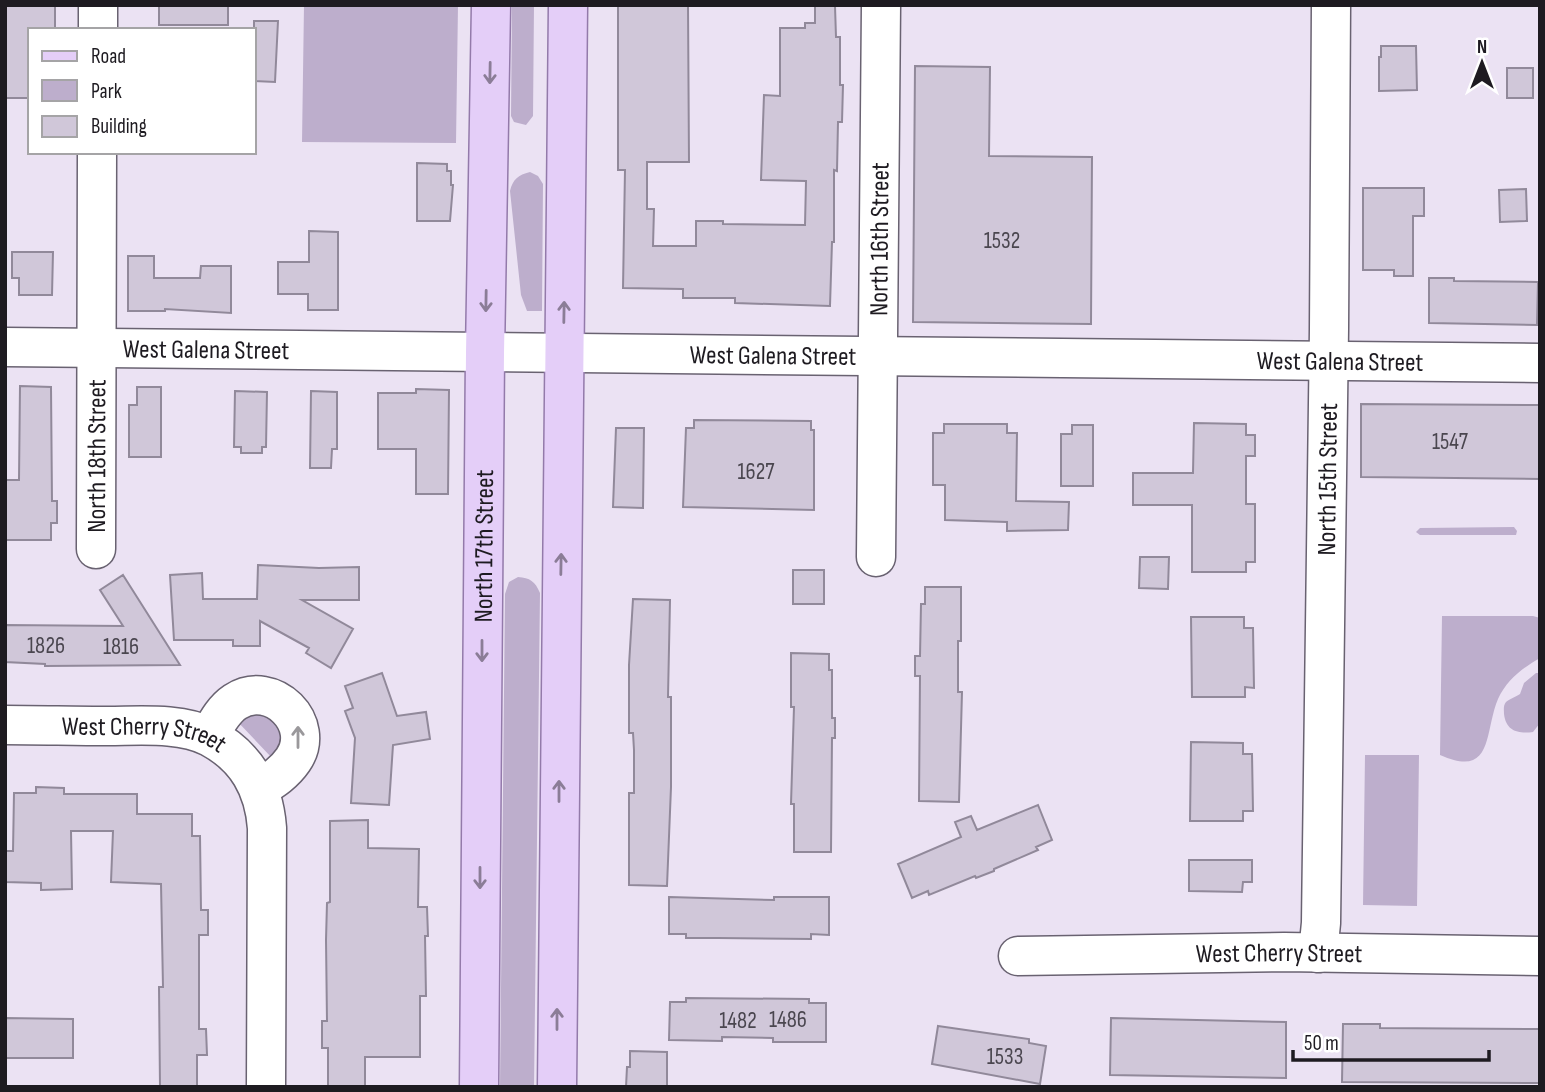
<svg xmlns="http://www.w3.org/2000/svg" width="1545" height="1092" font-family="'Sofia Sans Condensed',sans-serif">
  <rect width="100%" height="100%" fill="#ebe2f3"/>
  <path fill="#bdaecc" d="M 304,5 L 458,5 L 456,143 L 302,142 Z
    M 512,5 L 534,5 L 533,116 L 526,125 L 514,122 L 511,116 Z
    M 530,172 L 538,176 L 543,184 L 542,311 L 527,311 L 521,295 L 510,191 C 513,179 518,175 530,172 Z
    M 1514,527 L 1517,531 L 1516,535 L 1420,535 L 1416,532 L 1420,528 Z
    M 518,577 C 530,578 535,581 540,593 L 534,1087 L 500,1087 L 505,594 L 509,582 Z
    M 1442,616 L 1533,616 L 1540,618 L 1540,658 C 1521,669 1507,680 1498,699 C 1484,732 1494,779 1440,755 Z
    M 1536,673 L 1540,673 L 1540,723 L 1533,732 C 1518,734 1506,731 1504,714 C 1504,710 1503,706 1506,702 C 1509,699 1516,697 1520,694 L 1524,683 Z
    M 260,711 L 281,727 C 282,740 280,748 272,758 L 237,721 Z
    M 1365,755 L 1419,755 L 1417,906 L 1363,905 Z"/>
  <path fill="#d0c7d9" stroke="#91899a" stroke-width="2" d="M 5,5 L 55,5 L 55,30 L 30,30 L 30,98 L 5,98 Z
    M 159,5 L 228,5 L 228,25 L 159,25 Z
    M 618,5 L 688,5 L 689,162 L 647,162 L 647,209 L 654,209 L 653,246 L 696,246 L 696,221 L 723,221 L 723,224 L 805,225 L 806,181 L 761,180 L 764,95 L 780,96 L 780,28 L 805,28 L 805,23 L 815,23 L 815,6 L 835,6 L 836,37 L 840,37 L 840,85 L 843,85 L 842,122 L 838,122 L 837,171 L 834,170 L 834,242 L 832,242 L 830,306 L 735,303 L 735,298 L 683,298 L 683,289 L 623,288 L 625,170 L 618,170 Z
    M 254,21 L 278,21 L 275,82 L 254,81 Z
    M 1381,46 L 1416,46 L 1417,90 L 1379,91 L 1379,57 L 1381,57 Z
    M 915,66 L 990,67 L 989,156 L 1092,157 L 1091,324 L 913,322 Z
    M 1507,68 L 1533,68 L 1533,98 L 1507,98 Z
    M 417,163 L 447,164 L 447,171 L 451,171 L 451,185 L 453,185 L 450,221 L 417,221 Z
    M 1363,188 L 1424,188 L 1424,216 L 1413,216 L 1413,276 L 1394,276 L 1394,270 L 1363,270 Z
    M 1526,189 L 1527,221 L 1500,222 L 1499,190 Z
    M 309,231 L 338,232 L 338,310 L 308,310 L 308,294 L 278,294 L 278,262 L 309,262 Z
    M 12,252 L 53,252 L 52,295 L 19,295 L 19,278 L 12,278 Z
    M 128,256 L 154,256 L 154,278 L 200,278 L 201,266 L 231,266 L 231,313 L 165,309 L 165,311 L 128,311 Z
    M 1429,278 L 1454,278 L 1454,281 L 1538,282 L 1537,325 L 1429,323 Z
    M 20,386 L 51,387 L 52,501 L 57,501 L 57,523 L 51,523 L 51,540 L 5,540 L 5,480 L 19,480 Z
    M 137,387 L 161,387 L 161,457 L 129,457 L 129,405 L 137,405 Z
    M 416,389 L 449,390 L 448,494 L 416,494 L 416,449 L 378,449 L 378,393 L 416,393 Z
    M 235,391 L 267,392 L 266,447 L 262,447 L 262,453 L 241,453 L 241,447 L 234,447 Z
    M 311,391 L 337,392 L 337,449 L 332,449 L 331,468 L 310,468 Z
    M 1361,404 L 1540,405 L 1540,479 L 1361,477 Z
    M 694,420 L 811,421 L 811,430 L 814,430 L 814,510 L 683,507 L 686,428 L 694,428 Z
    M 1194,423 L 1246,424 L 1246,435 L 1255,435 L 1255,456 L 1246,456 L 1246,504 L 1255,504 L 1255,562 L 1246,562 L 1246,572 L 1192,572 L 1192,505 L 1133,505 L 1133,473 L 1193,473 Z
    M 944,424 L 1007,424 L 1007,433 L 1017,433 L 1016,501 L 1069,502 L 1068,530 L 1007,531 L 1007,522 L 945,520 L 945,485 L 933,485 L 933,433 L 944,433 Z
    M 1072,425 L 1093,425 L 1093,486 L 1061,486 L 1061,434 L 1072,434 Z
    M 616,428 L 644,428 L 643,508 L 613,507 Z
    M 1140,557 L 1169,557 L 1168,589 L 1139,588 Z
    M 258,565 L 319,568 L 359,567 L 359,600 L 302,600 L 353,629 L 331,668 L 306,653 L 309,648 L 260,621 L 260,646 L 233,646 L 233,640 L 174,640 L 170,575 L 202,573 L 203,599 L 257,599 Z
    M 793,570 L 824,570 L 824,604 L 793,604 Z
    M 123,575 L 180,665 L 45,666 L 45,664 L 5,662 L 5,625 L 123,626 L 100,590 Z
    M 925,587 L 961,587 L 961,641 L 958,641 L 958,692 L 962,692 L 959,802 L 919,801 L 920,676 L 915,676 L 915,656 L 920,656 L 921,604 L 925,604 Z
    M 633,599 L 670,600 L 668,697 L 671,697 L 671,787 L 667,886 L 629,885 L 629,793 L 634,793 L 634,750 L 633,733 L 629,733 L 629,665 Z
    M 1191,617 L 1244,617 L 1244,628 L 1253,628 L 1254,688 L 1245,687 L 1245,697 L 1192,697 Z
    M 791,653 L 829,654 L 829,670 L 832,670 L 832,718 L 835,718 L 835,738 L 832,738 L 831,852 L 794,852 L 794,804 L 791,804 L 794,707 L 791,707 Z
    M 382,673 L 397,716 L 426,712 L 430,739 L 393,745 L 389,805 L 351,803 L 355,738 L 345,711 L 353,708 L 345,686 Z
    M 1191,742 L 1243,743 L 1243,754 L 1252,754 L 1253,811 L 1243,811 L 1243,821 L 1190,821 Z
    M 36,787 L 64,788 L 64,794 L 137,794 L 137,814 L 192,814 L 192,836 L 200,836 L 201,910 L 208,910 L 208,935 L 199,935 L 199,1029 L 206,1029 L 207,1055 L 197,1055 L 197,1087 L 160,1087 L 159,987 L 163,987 L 161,884 L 111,882 L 113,831 L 71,831 L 72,889 L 41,890 L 41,883 L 5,882 L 5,851 L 13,851 L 14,793 L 36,793 Z
    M 1038,805 L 1052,840 L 1036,847 L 1038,850 L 994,869 L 994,871 L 976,878 L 975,876 L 929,895 L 928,891 L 912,898 L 898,864 L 961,837 L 955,822 L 971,816 L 977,830 Z
    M 368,820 L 368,848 L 419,849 L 418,907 L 427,907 L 428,936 L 425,936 L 426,996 L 420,996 L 420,1057 L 365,1057 L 365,1087 L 328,1087 L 328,1048 L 322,1048 L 322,1021 L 327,1021 L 326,940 L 327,903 L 330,902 L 330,821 Z
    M 1189,860 L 1252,860 L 1252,882 L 1243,882 L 1242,892 L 1189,891 Z
    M 669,897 L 774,900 L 774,897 L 829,897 L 829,935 L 811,934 L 811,939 L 718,938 L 686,938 L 686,934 L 669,934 Z
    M 686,998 L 809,999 L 809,1003 L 826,1003 L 826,1042 L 773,1042 L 773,1038 L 722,1037 L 722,1041 L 669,1040 L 670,1002 L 686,1002 Z
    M 5,1018 L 73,1019 L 73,1058 L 5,1058 Z
    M 1111,1018 L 1286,1022 L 1286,1078 L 1110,1075 Z
    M 1343,1024 L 1380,1024 L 1380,1028 L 1540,1029 L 1540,1083 L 1342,1082 Z
    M 938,1026 L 1029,1039 L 1029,1043 L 1046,1046 L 1040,1084 L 932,1064 Z
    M 630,1051 L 667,1052 L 667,1087 L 626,1087 L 627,1067 L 630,1067 Z"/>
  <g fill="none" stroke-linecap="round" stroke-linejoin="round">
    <defs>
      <g id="minor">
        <path d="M 98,30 L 98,5"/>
        <path id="s1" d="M 5,347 L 1540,363"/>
        <path id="s2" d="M 96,549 L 97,152"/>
        <path id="s3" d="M 876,557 L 881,5"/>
        <path id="s4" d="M 5,725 C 40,725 74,726 108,726 C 139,726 181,722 210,737 C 247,757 264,788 267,828 L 266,1087"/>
        <path d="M 209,736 C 216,724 223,710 235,702 C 272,678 318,724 293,760 C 284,773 273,780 260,788"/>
        <path id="s5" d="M 1318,953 L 1321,923 L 1329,329 L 1331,5"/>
        <path id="s6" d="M 1018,956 L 1284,952 L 1540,956"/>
      </g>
      <g id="major">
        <path id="s7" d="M 479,1087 L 485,353 L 491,5"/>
        <path d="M 557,1087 L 568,5"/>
      </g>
    </defs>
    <use href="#minor" stroke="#696271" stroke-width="41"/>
    <use href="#major" stroke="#937aaa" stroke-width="41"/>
    <use href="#minor" stroke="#fff" stroke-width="38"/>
    <use href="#major" stroke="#e4cef8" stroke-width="38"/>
  </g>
  <defs><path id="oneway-shaft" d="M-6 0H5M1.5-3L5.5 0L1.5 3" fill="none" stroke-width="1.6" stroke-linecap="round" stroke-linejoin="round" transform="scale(1.75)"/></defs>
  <g stroke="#8b7d97">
    <use href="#oneway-shaft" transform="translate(490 73) rotate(91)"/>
    <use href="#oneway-shaft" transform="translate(486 301) rotate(91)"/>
    <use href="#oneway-shaft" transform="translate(564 312) rotate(-89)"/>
    <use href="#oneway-shaft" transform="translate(561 564) rotate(-89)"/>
    <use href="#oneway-shaft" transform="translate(482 651) rotate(90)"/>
    <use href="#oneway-shaft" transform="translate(559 791) rotate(-90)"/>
    <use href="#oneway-shaft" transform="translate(480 878) rotate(90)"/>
    <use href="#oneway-shaft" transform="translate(557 1019) rotate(-90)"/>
  </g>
  <use stroke="#9a989b" href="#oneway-shaft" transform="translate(298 737) rotate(-90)"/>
  <g text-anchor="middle" stroke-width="7" stroke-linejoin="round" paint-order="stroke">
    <g font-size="23" fill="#4a464f">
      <text x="1002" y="248">1532</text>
      <text x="1450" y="449">1547</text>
      <text x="756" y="479">1627</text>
      <text x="46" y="653">1826</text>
      <text x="121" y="654">1816</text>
      <text x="788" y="1027">1486</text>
      <text x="738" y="1028">1482</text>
      <text x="1005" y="1064">1533</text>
    </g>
    <g font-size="26" fill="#1e1b21" stroke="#fff">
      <text dy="9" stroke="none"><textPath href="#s3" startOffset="318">North 16th Street</textPath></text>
      <text dy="9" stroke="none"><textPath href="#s1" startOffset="201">West Galena Street</textPath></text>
      <text dy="9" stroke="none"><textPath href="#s1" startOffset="768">West Galena Street</textPath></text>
      <text dy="9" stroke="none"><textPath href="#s1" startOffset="1335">West Galena Street</textPath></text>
      <text dy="9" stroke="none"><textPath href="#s2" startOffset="93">North 18th Street</textPath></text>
      <text dy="9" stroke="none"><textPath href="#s5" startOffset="474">North 15th Street</textPath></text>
      <text dy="9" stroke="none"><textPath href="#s7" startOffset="541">North 17th Street</textPath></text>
      <text dy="9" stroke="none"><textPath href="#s4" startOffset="140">West Cherry Street</textPath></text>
      <text dy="9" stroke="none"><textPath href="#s6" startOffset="261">West Cherry Street</textPath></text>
    </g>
  </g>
  <rect width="1545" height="1092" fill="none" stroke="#1e1b21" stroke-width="14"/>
  <rect x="28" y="28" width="228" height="126" fill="#ffffff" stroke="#a5a4a6" stroke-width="2"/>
  <rect x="42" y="51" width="35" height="10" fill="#e4cef8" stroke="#a5a4a6" stroke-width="2"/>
  <text x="91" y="63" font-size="21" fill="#1e1b21">Road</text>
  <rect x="42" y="80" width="35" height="21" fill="#bdaecc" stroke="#a5a4a6" stroke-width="2"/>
  <text x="91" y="98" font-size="21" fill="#1e1b21">Park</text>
  <rect x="42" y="116" width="35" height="21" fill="#d0c7d9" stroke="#a5a4a6" stroke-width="2"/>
  <text x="91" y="133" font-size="21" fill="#1e1b21">Building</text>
  <g transform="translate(1482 63)" stroke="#ffffff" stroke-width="5" paint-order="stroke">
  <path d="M0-5L12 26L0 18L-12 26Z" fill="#1e1b21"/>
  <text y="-10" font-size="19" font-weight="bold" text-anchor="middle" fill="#1e1b21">N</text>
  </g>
  <path d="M1293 1050v10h196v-10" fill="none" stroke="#1e1b21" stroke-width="3.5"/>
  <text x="1304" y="1050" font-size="21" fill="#1e1b21" stroke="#ffffff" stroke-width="5" paint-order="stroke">50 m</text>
</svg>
